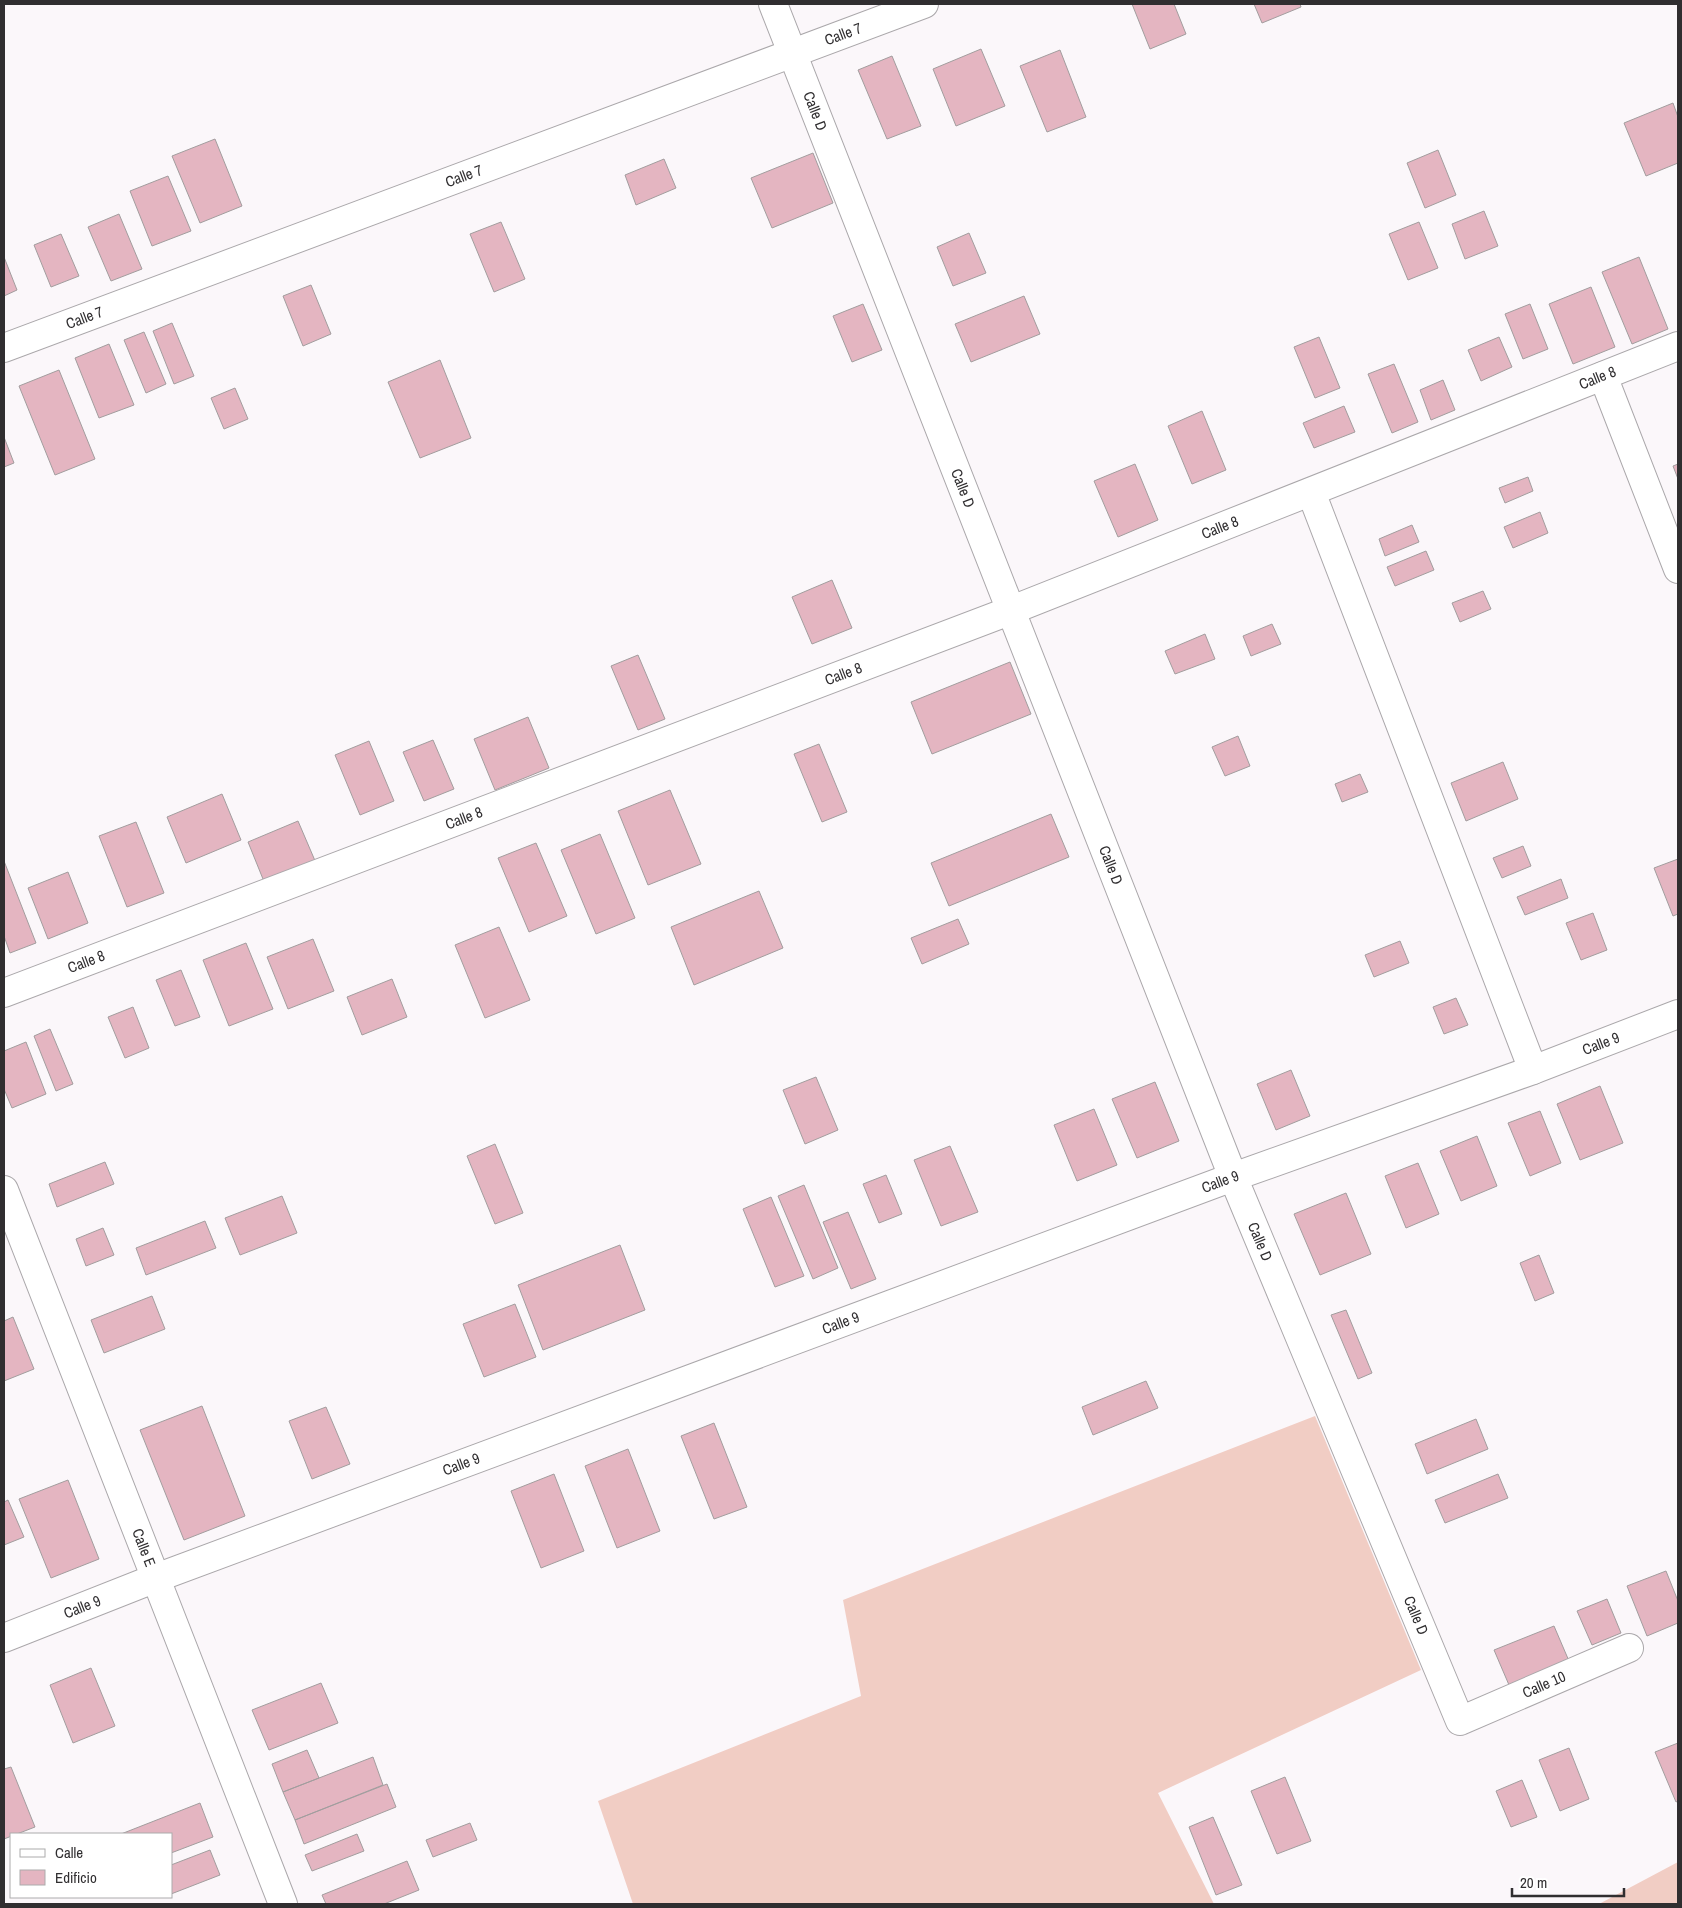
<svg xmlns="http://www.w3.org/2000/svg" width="1682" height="1908" font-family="'Archivo Narrow',sans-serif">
  <rect width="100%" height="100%" fill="#fbf7fa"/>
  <path fill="#f1cdc4" d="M 1315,1416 L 1421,1670 L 1158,1793 L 1214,1904 L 633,1904 L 598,1801 L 861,1696 L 843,1600 Z
    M 1678,1862 L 1678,1904 L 1599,1904 Z"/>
  <path fill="#e4b5c1" stroke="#a29d9e" d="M 1132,4 L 1174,4 L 1186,34 L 1150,49 Z
    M 1254,4 L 1300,4 L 1301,7 L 1262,23 Z
    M 981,49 L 1005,106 L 956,126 L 933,69 Z
    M 1060,50 L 1086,117 L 1047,132 L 1020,66 Z
    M 892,56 L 921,126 L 887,139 L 858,70 Z
    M 1673,103 L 1678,117 L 1678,163 L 1646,176 L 1624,123 Z
    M 215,139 L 242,206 L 200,223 L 172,156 Z
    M 1438,150 L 1456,195 L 1425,208 L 1407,163 Z
    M 813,153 L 833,203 L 772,228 L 751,178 Z
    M 664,159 L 676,188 L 636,205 L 625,175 Z
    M 168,176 L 191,231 L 152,246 L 130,191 Z
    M 1484,211 L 1498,246 L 1465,259 L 1452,224 Z
    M 119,214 L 142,269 L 111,281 L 88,227 Z
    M 501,222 L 525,279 L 494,292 L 470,234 Z
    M 1419,222 L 1438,268 L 1408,280 L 1389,234 Z
    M 969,233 L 986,273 L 953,286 L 937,247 Z
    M 61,234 L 79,276 L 51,287 L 34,245 Z
    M 4,257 L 17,290 L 4,296 Z
    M 1639,257 L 1668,329 L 1632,344 L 1602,272 Z
    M 311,285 L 331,334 L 303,346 L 283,296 Z
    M 1591,287 L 1615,347 L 1573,364 L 1549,304 Z
    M 1024,296 L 1040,334 L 971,362 L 955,324 Z
    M 863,304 L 882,350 L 852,362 L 833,316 Z
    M 1530,304 L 1548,349 L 1523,359 L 1505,314 Z
    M 172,323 L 194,376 L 174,384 L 153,331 Z
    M 144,332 L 166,384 L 146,393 L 124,340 Z
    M 1319,337 L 1340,388 L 1315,398 L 1294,347 Z
    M 1499,337 L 1512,367 L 1481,381 L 1468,350 Z
    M 109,344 L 134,405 L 99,418 L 75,358 Z
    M 440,360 L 471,438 L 420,458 L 388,382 Z
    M 1394,364 L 1418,422 L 1392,433 L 1368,374 Z
    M 59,370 L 95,459 L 55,475 L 19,386 Z
    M 1443,380 L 1455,410 L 1431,420 L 1420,390 Z
    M 235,388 L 248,419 L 224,429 L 211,398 Z
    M 1344,406 L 1355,432 L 1314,448 L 1303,423 Z
    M 1202,411 L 1226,470 L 1192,484 L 1168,426 Z
    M 4,437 L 14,463 L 4,467 Z
    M 1135,464 L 1158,520 L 1118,537 L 1094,481 Z
    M 1678,464 L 1678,479 L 1673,466 Z
    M 1528,477 L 1533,491 L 1505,503 L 1499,488 Z
    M 1540,512 L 1548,533 L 1513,548 L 1504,527 Z
    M 1412,525 L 1419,542 L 1385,556 L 1379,539 Z
    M 1426,551 L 1434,570 L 1395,586 L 1387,567 Z
    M 832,580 L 852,628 L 812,644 L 792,597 Z
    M 1483,591 L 1491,609 L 1460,622 L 1452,603 Z
    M 1272,624 L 1281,644 L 1251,656 L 1243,636 Z
    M 1205,634 L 1215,659 L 1175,674 L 1165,651 Z
    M 638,655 L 665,719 L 638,730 L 611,666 Z
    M 1010,662 L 1031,714 L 932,754 L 911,702 Z
    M 528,717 L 549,768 L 495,790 L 474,739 Z
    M 1238,736 L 1250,766 L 1225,776 L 1212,747 Z
    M 433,740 L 454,789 L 424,801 L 403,752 Z
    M 369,741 L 394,801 L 360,815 L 335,755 Z
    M 819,744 L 847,812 L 822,822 L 794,754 Z
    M 1503,762 L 1518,799 L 1466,821 L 1451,783 Z
    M 1360,774 L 1368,792 L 1342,802 L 1335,784 Z
    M 670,790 L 701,864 L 648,885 L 618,811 Z
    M 222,794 L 241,840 L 186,863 L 167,817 Z
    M 1051,814 L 1069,857 L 949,906 L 931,863 Z
    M 298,821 L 316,863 L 265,884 L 248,842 Z
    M 136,822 L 164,893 L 127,907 L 99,836 Z
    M 600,834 L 635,918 L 596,934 L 561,850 Z
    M 536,843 L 567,916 L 529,932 L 498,858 Z
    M 1523,846 L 1531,866 L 1502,878 L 1493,858 Z
    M 1678,859 L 1678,914 L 1673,916 L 1654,868 Z
    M 4,861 L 36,943 L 10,953 L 4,936 Z
    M 68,872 L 88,923 L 48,939 L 28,888 Z
    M 1561,879 L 1568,898 L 1525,915 L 1517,897 Z
    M 759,891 L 783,948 L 694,985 L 671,927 Z
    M 1593,913 L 1607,950 L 1581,960 L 1566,923 Z
    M 958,919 L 969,944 L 922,964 L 911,938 Z
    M 499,927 L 530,1000 L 485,1018 L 455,945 Z
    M 313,939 L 334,991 L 288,1009 L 267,957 Z
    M 1400,941 L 1409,963 L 1374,977 L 1365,955 Z
    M 246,943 L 273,1009 L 229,1026 L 203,960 Z
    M 181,970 L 200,1017 L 175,1026 L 156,980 Z
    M 392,979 L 407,1017 L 362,1035 L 347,997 Z
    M 1456,998 L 1468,1025 L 1444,1034 L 1433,1007 Z
    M 133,1007 L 149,1048 L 125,1058 L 108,1017 Z
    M 50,1029 L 73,1084 L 56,1091 L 34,1036 Z
    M 26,1042 L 46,1094 L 12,1108 L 4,1089 L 4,1051 Z
    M 1291,1070 L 1310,1116 L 1276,1130 L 1257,1084 Z
    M 816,1077 L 838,1130 L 805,1144 L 783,1090 Z
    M 1155,1082 L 1179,1141 L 1137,1158 L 1112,1099 Z
    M 1600,1086 L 1623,1143 L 1580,1160 L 1557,1104 Z
    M 1094,1109 L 1117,1165 L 1077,1181 L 1054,1125 Z
    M 1540,1111 L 1561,1163 L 1530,1176 L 1508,1123 Z
    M 1477,1136 L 1497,1186 L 1461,1201 L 1440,1151 Z
    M 495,1144 L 523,1213 L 495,1224 L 467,1156 Z
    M 950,1146 L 978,1212 L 941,1226 L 914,1160 Z
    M 105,1162 L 114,1184 L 57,1207 L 49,1184 Z
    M 1418,1163 L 1439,1214 L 1406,1228 L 1385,1176 Z
    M 886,1175 L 902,1214 L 879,1223 L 863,1184 Z
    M 804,1185 L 838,1268 L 813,1279 L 778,1196 Z
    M 1346,1193 L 1371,1254 L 1320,1275 L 1294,1214 Z
    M 282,1196 L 297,1233 L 240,1255 L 225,1218 Z
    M 771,1197 L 804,1276 L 775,1287 L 743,1209 Z
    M 848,1212 L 876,1279 L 851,1289 L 823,1222 Z
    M 205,1221 L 216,1248 L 146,1275 L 136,1248 Z
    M 103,1228 L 114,1255 L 86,1266 L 76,1239 Z
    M 620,1245 L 645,1310 L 543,1350 L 518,1285 Z
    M 1539,1255 L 1554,1293 L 1535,1301 L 1520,1263 Z
    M 152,1296 L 165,1329 L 104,1353 L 91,1320 Z
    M 515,1304 L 536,1357 L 484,1377 L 463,1324 Z
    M 1346,1310 L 1372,1373 L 1358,1379 L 1331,1315 Z
    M 13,1317 L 34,1369 L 4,1381 L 4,1321 Z
    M 1146,1381 L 1158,1408 L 1093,1435 L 1082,1407 Z
    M 202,1406 L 245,1516 L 184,1540 L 140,1430 Z
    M 326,1407 L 350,1464 L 312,1479 L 289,1421 Z
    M 1476,1419 L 1488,1449 L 1427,1474 L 1415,1444 Z
    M 714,1423 L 747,1507 L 714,1519 L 681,1436 Z
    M 628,1449 L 660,1531 L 617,1548 L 585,1466 Z
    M 554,1474 L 584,1551 L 541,1568 L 511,1491 Z
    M 1498,1474 L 1508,1498 L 1445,1523 L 1435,1500 Z
    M 68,1480 L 99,1559 L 51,1578 L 19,1499 Z
    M 8,1500 L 24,1537 L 4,1545 L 4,1502 Z
    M 1666,1571 L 1678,1601 L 1678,1623 L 1647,1636 L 1627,1586 Z
    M 1607,1599 L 1621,1633 L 1592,1645 L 1577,1611 Z
    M 1554,1626 L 1569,1661 L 1509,1685 L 1494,1650 Z
    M 91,1668 L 115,1726 L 73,1743 L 50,1685 Z
    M 321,1683 L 338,1723 L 269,1750 L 252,1710 Z
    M 1678,1743 L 1678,1801 L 1676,1802 L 1655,1752 Z
    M 1569,1748 L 1589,1799 L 1560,1811 L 1539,1760 Z
    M 307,1750 L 319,1778 L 283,1792 L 272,1764 Z
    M 373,1757 L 383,1785 L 295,1820 L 283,1792 Z
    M 11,1767 L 35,1827 L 4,1839 L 4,1769 Z
    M 1285,1777 L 1311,1841 L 1277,1854 L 1251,1791 Z
    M 1522,1780 L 1537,1817 L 1511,1827 L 1496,1791 Z
    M 387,1784 L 396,1807 L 304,1844 L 295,1820 Z
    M 200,1803 L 213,1837 L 171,1853 L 171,1834 L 121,1834 Z
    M 1213,1817 L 1242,1885 L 1216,1895 L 1189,1827 Z
    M 470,1823 L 477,1840 L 433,1857 L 426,1840 Z
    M 357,1834 L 364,1851 L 312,1871 L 305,1855 Z
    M 210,1850 L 220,1875 L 171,1894 L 171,1865 Z
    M 407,1861 L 419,1890 L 384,1904 L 326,1904 L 322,1895 Z"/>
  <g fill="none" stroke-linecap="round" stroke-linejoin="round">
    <defs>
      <g id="minor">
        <path id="s1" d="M 773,4 L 1233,1177 L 1460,1721 L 1629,1648"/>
        <path id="s2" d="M 4,348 L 924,4"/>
        <path d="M 1603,376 L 1678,569"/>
        <path d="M 1311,492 L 1533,1070"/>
        <path id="s3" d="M 4,993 L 1012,610 L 1678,346"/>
        <path id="s4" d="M 4,1190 L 283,1904"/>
        <path id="s5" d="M 4,1638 L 156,1578 L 1233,1177 L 1533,1070 L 1678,1014"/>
      </g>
    </defs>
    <use href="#minor" stroke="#aba8ab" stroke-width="30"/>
    <use href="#minor" stroke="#fff" stroke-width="28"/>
  </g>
  <g text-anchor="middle" stroke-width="4" stroke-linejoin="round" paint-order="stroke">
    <g font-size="15" fill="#302e30" stroke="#fff">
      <text dy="5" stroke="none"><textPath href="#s2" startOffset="896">Calle 7</textPath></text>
      <text dy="5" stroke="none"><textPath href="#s1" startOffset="115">Calle D</textPath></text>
      <text dy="5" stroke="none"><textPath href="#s2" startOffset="491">Calle 7</textPath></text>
      <text dy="5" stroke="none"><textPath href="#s2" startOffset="86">Calle 7</textPath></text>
      <text dy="5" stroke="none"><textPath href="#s3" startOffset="1708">Calle 8</textPath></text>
      <text dy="5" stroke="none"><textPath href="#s1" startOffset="520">Calle D</textPath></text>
      <text dy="5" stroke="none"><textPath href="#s3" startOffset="1302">Calle 8</textPath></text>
      <text dy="5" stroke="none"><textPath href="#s3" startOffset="898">Calle 8</textPath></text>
      <text dy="5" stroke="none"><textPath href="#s3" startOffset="492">Calle 8</textPath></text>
      <text dy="5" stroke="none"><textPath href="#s1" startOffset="925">Calle D</textPath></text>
      <text dy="5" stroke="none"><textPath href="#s3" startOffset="88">Calle 8</textPath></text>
      <text dy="5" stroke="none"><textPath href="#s5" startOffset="1704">Calle 9</textPath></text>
      <text dy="5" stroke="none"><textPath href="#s5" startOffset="1299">Calle 9</textPath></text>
      <text dy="5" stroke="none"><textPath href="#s1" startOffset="1330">Calle D</textPath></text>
      <text dy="5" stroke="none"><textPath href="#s5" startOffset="894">Calle 9</textPath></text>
      <text dy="5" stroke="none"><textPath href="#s5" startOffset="489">Calle 9</textPath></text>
      <text dy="5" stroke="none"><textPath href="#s4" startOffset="384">Calle E</textPath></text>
      <text dy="5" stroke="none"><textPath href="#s5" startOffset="84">Calle 9</textPath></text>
      <text dy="5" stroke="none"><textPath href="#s1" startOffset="1735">Calle D</textPath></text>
      <text dy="5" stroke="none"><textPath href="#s1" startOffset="1941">Calle 10</textPath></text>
    </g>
  </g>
  <rect width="1682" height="1908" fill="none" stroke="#302e30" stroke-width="10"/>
  <rect x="10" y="1833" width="162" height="65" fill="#ffffff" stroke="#acabac"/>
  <rect x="20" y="1849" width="25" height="8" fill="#ffffff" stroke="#acabac"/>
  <text x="55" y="1858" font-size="15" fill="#302e30">Calle</text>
  <rect x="20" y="1870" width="25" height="15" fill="#e4b5c1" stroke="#acabac"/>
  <text x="55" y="1883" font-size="15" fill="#302e30">Edificio</text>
  <path d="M1512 1888v8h112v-8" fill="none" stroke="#302e30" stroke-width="2.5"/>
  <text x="1520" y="1888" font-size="15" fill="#302e30" stroke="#ffffff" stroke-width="4" paint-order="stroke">20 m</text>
</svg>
